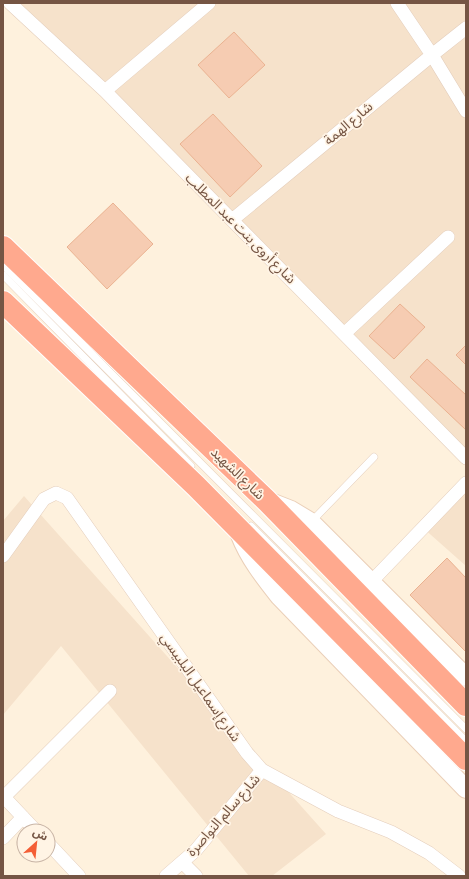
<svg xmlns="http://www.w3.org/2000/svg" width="469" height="879" font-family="'Alegreya Sans','Noto Sans Arabic',sans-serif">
  <rect width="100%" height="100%" fill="#fef1dd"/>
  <path fill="#f6e2cb" d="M 18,3 L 466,3 L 466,449 Z
    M 466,475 L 466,566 L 422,527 Z
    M 24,496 L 326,834 L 272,876 L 249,876 L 61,646 L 3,715 L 3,521 Z"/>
  <path fill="#f6ccb2" stroke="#eab291" d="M 234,32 L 265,65 L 229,98 L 198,65 Z
    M 213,114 L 262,166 L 230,197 L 180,144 Z
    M 113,203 L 153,244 L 107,289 L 67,247 Z
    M 400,304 L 425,327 L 394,359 L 369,336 Z
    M 466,345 L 466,365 L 456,355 Z
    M 427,359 L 466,395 L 466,430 L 410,377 Z
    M 447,558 L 466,578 L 466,652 L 410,595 Z"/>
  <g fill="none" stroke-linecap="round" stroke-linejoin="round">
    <defs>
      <path id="lane" d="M 3,265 L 466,729
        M 3,275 L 191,466
        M 312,521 L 374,457
        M 251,526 L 466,741"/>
      <path id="street" d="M 10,3 L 105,91 L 466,458
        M 397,3 L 432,55 L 466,111
        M 105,91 L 209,3
        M 232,220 L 432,55 L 466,28
        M 344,334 L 448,237
        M 3,556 L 44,499 L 56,493 L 67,498 L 247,753 L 262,770 L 273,776 L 338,811 L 391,832 L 429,853 L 459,876
        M 371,582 L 466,483
        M 3,796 L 36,831
        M 4,797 L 110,691
        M 3,838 L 23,817
        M 48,843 L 79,876
        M 182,862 L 196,876
        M 166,876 L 196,850 L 262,770"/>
      <path id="secondary" d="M 268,501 L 291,510 L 311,522 L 466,677
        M 240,535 C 249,558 264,577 279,596 L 466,789"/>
      <path id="highway" d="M 3,247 L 266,500 L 466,705
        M 3,302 L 196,486 L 466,759"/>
    </defs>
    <use href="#lane" stroke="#e4cebc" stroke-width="8"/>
    <use href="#street" stroke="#e4cebc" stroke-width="14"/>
    <use href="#secondary" stroke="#eacfb8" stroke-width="20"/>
    <use href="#highway" stroke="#fff" stroke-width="24"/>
    <use href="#lane" stroke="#fff" stroke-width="7"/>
    <use href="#street" stroke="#fff" stroke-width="13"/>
    <use href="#secondary" stroke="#fff" stroke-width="18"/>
    <use href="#highway" stroke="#ffa98e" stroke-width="22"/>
  </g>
  <g text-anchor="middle" stroke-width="3.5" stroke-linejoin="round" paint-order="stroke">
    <g font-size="14" fill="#755544" stroke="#fff4e5">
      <text transform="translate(348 123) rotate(-40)" y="5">شارع الهمة</text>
      <text transform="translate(241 228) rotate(45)" y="5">شارع أروى بنت عبد المطلب</text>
      <text transform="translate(238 473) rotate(44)" y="5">شارع الشهيد</text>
      <text transform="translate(201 687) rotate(55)" y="5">شارع إسماعيل البلبيسي</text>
      <text transform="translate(223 815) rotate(-49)" y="5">شارع سالم النواصرة</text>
    </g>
  </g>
  <rect width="469" height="879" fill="none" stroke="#755544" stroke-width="8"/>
  <g transform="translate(36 843) rotate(27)"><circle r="19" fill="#fff4e5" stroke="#c8b4a5"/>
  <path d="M0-3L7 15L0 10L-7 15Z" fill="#f45e36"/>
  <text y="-6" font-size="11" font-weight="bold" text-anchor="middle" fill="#755544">ش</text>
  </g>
</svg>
